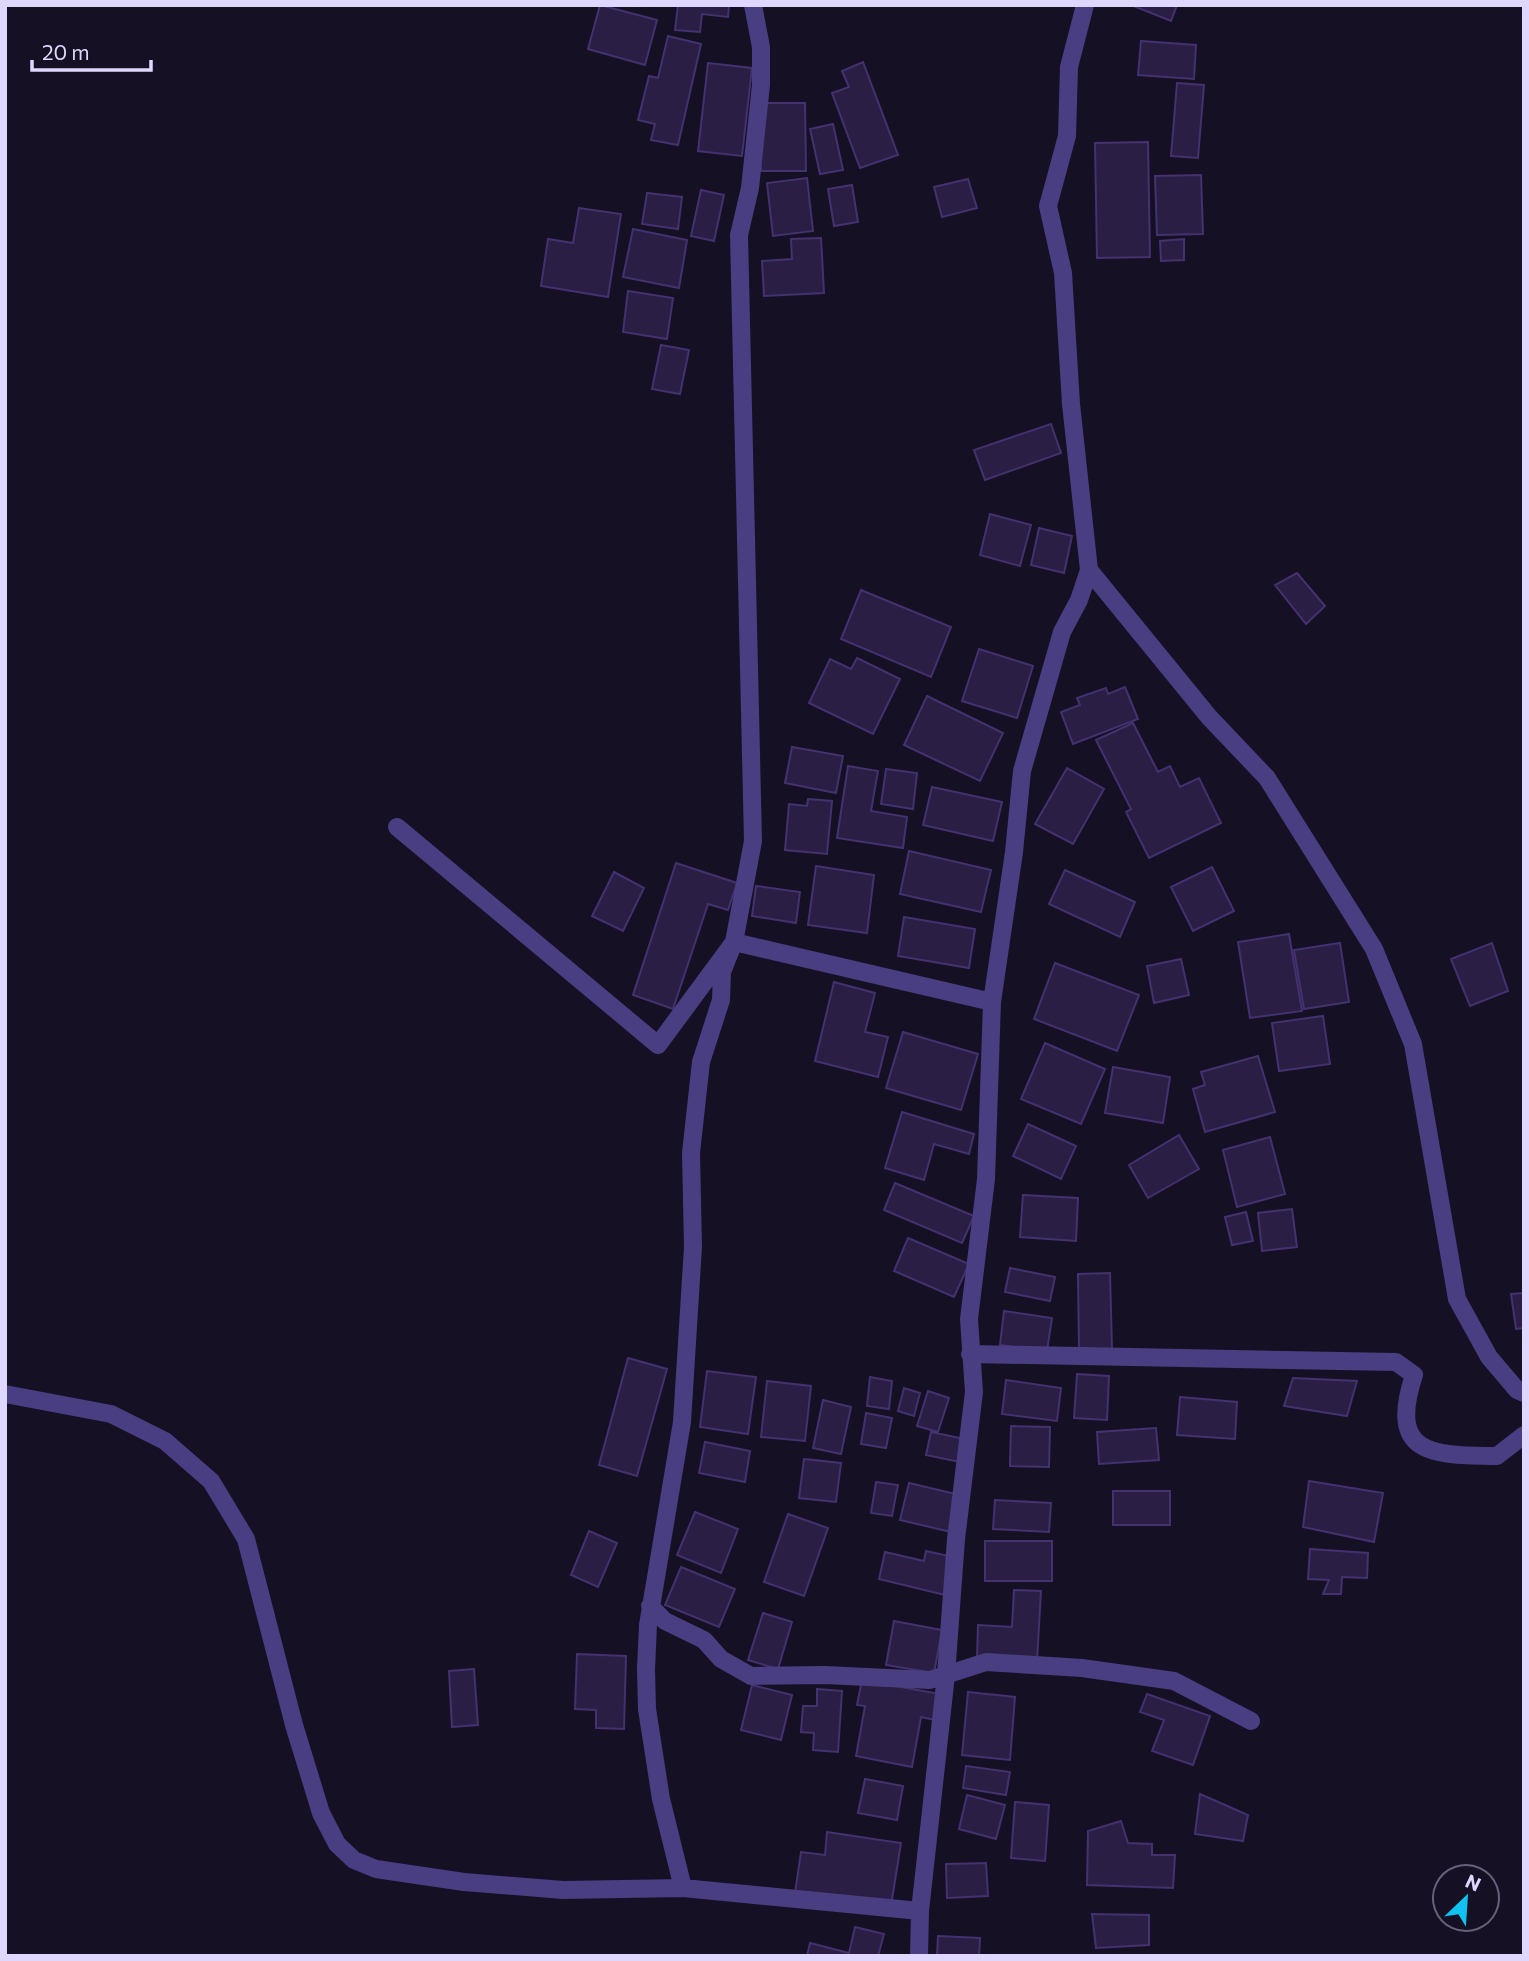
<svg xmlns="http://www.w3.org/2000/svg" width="1529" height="1961" font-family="Commissioner,sans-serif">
  <rect width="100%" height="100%" fill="#161025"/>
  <path fill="#2a1e45" stroke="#44316f" stroke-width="2" d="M 600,5 L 657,20 L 645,65 L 588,49 Z
    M 678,5 L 729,5 L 728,17 L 702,14 L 700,32 L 675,30 Z
    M 1131,5 L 1177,5 L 1171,21 Z
    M 668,36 L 701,44 L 678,145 L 651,140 L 655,124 L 638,120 L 649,76 L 658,78 Z
    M 1141,41 L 1196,45 L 1194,79 L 1138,75 Z
    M 863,62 L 898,155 L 860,168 L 832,93 L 849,87 L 842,71 Z
    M 708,63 L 752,68 L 742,156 L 698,151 Z
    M 1177,83 L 1204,85 L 1198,158 L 1171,156 Z
    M 760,103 L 805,103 L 806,171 L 761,171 Z
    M 833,124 L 843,170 L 820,174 L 810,129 Z
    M 1148,142 L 1150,257 L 1097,258 L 1095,143 Z
    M 1201,175 L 1203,234 L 1157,235 L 1155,176 Z
    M 807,178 L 813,231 L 773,236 L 767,183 Z
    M 968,179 L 977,208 L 942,217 L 934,187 Z
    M 852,185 L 858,222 L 834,226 L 828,189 Z
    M 701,190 L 724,195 L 714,241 L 691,236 Z
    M 647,193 L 682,197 L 678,229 L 642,224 Z
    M 579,208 L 621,214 L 608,297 L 541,286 L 548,239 L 573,243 Z
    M 633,229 L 687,240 L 679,288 L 623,277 Z
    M 821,238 L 824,293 L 764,296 L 762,261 L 792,259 L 791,239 Z
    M 1184,239 L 1184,260 L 1161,261 L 1160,241 Z
    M 628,291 L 673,298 L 667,339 L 623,332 Z
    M 661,345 L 689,350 L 680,394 L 652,389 Z
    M 1051,424 L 1061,453 L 985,480 L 974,450 Z
    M 990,514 L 1031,525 L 1020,566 L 980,555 Z
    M 1039,528 L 1072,536 L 1064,573 L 1031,565 Z
    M 1297,573 L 1325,606 L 1306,624 L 1275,585 Z
    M 861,590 L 951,627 L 931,677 L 841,639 Z
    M 979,649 L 1033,666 L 1017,718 L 962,701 Z
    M 857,658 L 900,679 L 873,734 L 809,703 L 830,659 L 851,669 Z
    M 1125,687 L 1138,719 L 1073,744 L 1061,712 L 1080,705 L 1077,698 L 1106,688 L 1108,694 Z
    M 927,696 L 1003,733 L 980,781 L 904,745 Z
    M 1133,723 L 1158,772 L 1170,766 L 1180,787 L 1199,778 L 1221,823 L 1149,858 L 1126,812 L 1131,809 L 1096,740 Z
    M 792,747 L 843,756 L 836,793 L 785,783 Z
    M 848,766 L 878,771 L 871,811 L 907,817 L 903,848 L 837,838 Z
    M 1067,768 L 1104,789 L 1073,844 L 1035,824 Z
    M 886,769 L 917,773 L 913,809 L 881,804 Z
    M 932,787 L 1002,802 L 993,841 L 923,825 Z
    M 808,799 L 832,801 L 827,854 L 785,850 L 789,804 L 807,806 Z
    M 909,851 L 991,870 L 981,912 L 900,894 Z
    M 676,863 L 737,883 L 728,910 L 708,904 L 673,1009 L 633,995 Z
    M 816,866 L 874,875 L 867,933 L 808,925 Z
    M 1212,867 L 1234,911 L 1193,931 L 1171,887 Z
    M 1065,870 L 1135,902 L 1120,937 L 1049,904 Z
    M 614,872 L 644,888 L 623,931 L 592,916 Z
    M 756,886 L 800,892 L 796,923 L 752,916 Z
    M 904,917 L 975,929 L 969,968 L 898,956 Z
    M 1289,934 L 1302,1011 L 1250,1018 L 1238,942 Z
    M 1340,943 L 1349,1002 L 1304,1009 L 1294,950 Z
    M 1492,943 L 1508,991 L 1470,1006 L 1451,959 Z
    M 1181,959 L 1189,995 L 1154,1003 L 1147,966 Z
    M 1055,963 L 1139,995 L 1117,1051 L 1034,1019 Z
    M 834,982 L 875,993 L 865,1032 L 888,1037 L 878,1077 L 815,1061 Z
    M 1323,1016 L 1330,1064 L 1279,1071 L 1272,1023 Z
    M 903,1032 L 978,1054 L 961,1110 L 886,1088 Z
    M 1045,1043 L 1105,1069 L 1081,1124 L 1021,1099 Z
    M 1258,1056 L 1275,1112 L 1205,1132 L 1193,1089 L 1205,1085 L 1201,1072 Z
    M 1113,1067 L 1170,1077 L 1163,1123 L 1105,1113 Z
    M 902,1112 L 974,1134 L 969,1154 L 934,1144 L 924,1180 L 885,1168 Z
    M 1028,1124 L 1076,1146 L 1061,1179 L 1013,1156 Z
    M 1179,1135 L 1199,1169 L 1148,1198 L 1129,1165 Z
    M 1270,1137 L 1285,1194 L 1237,1207 L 1223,1150 Z
    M 895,1183 L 974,1216 L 962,1243 L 884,1210 Z
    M 1023,1195 L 1078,1198 L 1076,1241 L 1020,1237 Z
    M 1292,1209 L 1297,1247 L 1262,1251 L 1258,1213 Z
    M 1246,1212 L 1253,1241 L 1232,1245 L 1225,1217 Z
    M 908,1238 L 969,1264 L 954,1297 L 894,1271 Z
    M 1010,1268 L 1055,1277 L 1050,1301 L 1005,1292 Z
    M 1110,1273 L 1112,1349 L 1079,1350 L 1078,1274 Z
    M 1524,1293 L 1524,1328 L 1516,1329 L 1511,1294 Z
    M 1004,1311 L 1052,1318 L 1047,1351 L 1000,1345 Z
    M 628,1358 L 667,1369 L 637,1476 L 599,1465 Z
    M 707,1371 L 756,1377 L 748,1434 L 700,1427 Z
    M 1077,1374 L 1109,1376 L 1107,1420 L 1074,1418 Z
    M 870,1377 L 892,1381 L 889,1409 L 867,1406 Z
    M 1293,1378 L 1357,1381 L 1347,1416 L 1284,1406 Z
    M 1006,1380 L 1061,1388 L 1057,1421 L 1002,1414 Z
    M 767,1381 L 811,1386 L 805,1441 L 761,1437 Z
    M 904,1388 L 920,1393 L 914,1416 L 898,1411 Z
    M 928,1391 L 949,1398 L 938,1432 L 917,1426 Z
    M 1180,1397 L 1237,1402 L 1235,1439 L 1177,1435 Z
    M 823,1400 L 851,1407 L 841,1454 L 813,1448 Z
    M 866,1413 L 892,1418 L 886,1448 L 861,1444 Z
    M 1011,1426 L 1050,1427 L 1049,1467 L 1010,1466 Z
    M 1156,1428 L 1159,1460 L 1099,1464 L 1097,1432 Z
    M 931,1432 L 965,1439 L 960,1462 L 926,1455 Z
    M 705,1442 L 750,1451 L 745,1482 L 699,1473 Z
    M 804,1459 L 841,1463 L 836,1502 L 799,1498 Z
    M 1309,1481 L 1383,1493 L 1374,1542 L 1303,1527 Z
    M 876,1482 L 898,1485 L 892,1516 L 871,1513 Z
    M 909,1483 L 960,1495 L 951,1532 L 900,1520 Z
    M 1113,1491 L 1170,1491 L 1170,1525 L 1113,1525 Z
    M 995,1500 L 1051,1503 L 1049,1532 L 993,1529 Z
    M 695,1512 L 738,1529 L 721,1573 L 677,1555 Z
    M 788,1514 L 828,1528 L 804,1596 L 764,1582 Z
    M 589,1531 L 617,1543 L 598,1587 L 571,1575 Z
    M 985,1541 L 1052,1541 L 1052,1581 L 985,1581 Z
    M 1310,1549 L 1368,1553 L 1367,1578 L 1342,1577 L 1341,1594 L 1323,1594 L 1329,1580 L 1308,1579 Z
    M 926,1551 L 953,1557 L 945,1595 L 879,1579 L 885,1552 L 924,1561 Z
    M 681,1567 L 735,1589 L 719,1627 L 665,1605 Z
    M 1014,1590 L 1041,1591 L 1037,1661 L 977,1657 L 978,1625 L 1012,1627 Z
    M 763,1613 L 792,1622 L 778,1669 L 748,1660 Z
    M 894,1621 L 942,1630 L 934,1673 L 886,1665 Z
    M 577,1654 L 626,1656 L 624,1729 L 596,1728 L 596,1710 L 575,1709 Z
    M 474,1669 L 478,1725 L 452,1727 L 449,1671 Z
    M 862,1680 L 940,1694 L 935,1720 L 921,1717 L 912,1767 L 856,1756 L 865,1706 L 857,1705 Z
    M 752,1685 L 792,1695 L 781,1740 L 741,1730 Z
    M 817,1689 L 842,1691 L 838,1752 L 813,1750 L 814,1733 L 801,1732 L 803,1706 L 817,1706 Z
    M 968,1692 L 1015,1697 L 1010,1760 L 962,1755 Z
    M 1147,1694 L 1210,1716 L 1193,1765 L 1152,1751 L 1164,1720 L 1140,1712 Z
    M 966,1766 L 1010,1772 L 1006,1795 L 963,1788 Z
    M 865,1779 L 903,1786 L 897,1820 L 858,1813 Z
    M 1200,1794 L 1248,1815 L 1243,1841 L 1195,1834 Z
    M 967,1795 L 1005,1805 L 996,1839 L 959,1829 Z
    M 1015,1802 L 1049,1805 L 1045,1861 L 1011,1858 Z
    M 1121,1821 L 1128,1843 L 1152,1844 L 1152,1855 L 1175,1855 L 1173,1888 L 1087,1885 L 1088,1831 Z
    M 827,1832 L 901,1843 L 891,1906 L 795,1893 L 801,1852 L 825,1855 Z
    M 986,1863 L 988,1896 L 947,1898 L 946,1864 Z
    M 1092,1914 L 1149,1915 L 1149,1945 L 1096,1948 Z
    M 855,1927 L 884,1934 L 878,1956 L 807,1956 L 810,1943 L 849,1953 Z
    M 938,1936 L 980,1938 L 979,1956 L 937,1956 Z"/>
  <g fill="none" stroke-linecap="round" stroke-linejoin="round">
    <path stroke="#483e81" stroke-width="18" d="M 1089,570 L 1209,717 L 1267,778 L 1374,949 L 1413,1044 L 1457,1299 L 1489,1357 L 1517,1390 L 1524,1393
      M 397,827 L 658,1045 L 734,942 L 992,1002
      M 970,1354 L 1396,1362 L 1414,1375 C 1387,1457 1434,1455 1497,1456 L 1524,1435
      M 5,1394 L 111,1414 L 165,1441 L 211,1481 L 246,1539 L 294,1725 L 321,1813 L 337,1844 L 354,1860 L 376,1869 L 464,1882 L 563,1890 L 683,1888 L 920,1911
      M 650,1606 L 665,1621 L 704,1640 L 721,1659 L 751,1676 L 825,1675 L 930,1680 L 986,1662 L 1082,1668 L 1174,1681 L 1251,1721
      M 683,1888 L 661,1799 L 647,1709 L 646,1669 L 648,1625 L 682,1422 L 693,1247 L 691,1153 L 701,1062 L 721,1000 L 722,972 L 734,942 L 753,841 L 739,235 L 750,188 L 761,85 L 761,47 L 753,5
      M 919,1956 L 920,1911 L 946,1675 L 956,1539 L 974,1392 L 969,1319 L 986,1179 L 992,1002 L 1014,852 L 1022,771 L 1062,632 L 1079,600 L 1089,570 L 1071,404 L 1063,273 L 1048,206 L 1067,136 L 1069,67 L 1085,5"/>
  </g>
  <rect width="1529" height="1961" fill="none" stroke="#dfd7fd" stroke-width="14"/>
  <g transform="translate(1466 1898) rotate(25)"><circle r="33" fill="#161025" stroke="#66607b" stroke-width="2"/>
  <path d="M0-5L12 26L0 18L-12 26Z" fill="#0fc2f0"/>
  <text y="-10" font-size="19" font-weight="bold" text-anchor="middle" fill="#dfd7fd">N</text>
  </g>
  <path d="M32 60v10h119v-10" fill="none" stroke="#dfd7fd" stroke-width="3.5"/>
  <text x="42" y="60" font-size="21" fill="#dfd7fd" stroke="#161025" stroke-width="5" paint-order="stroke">20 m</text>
</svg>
